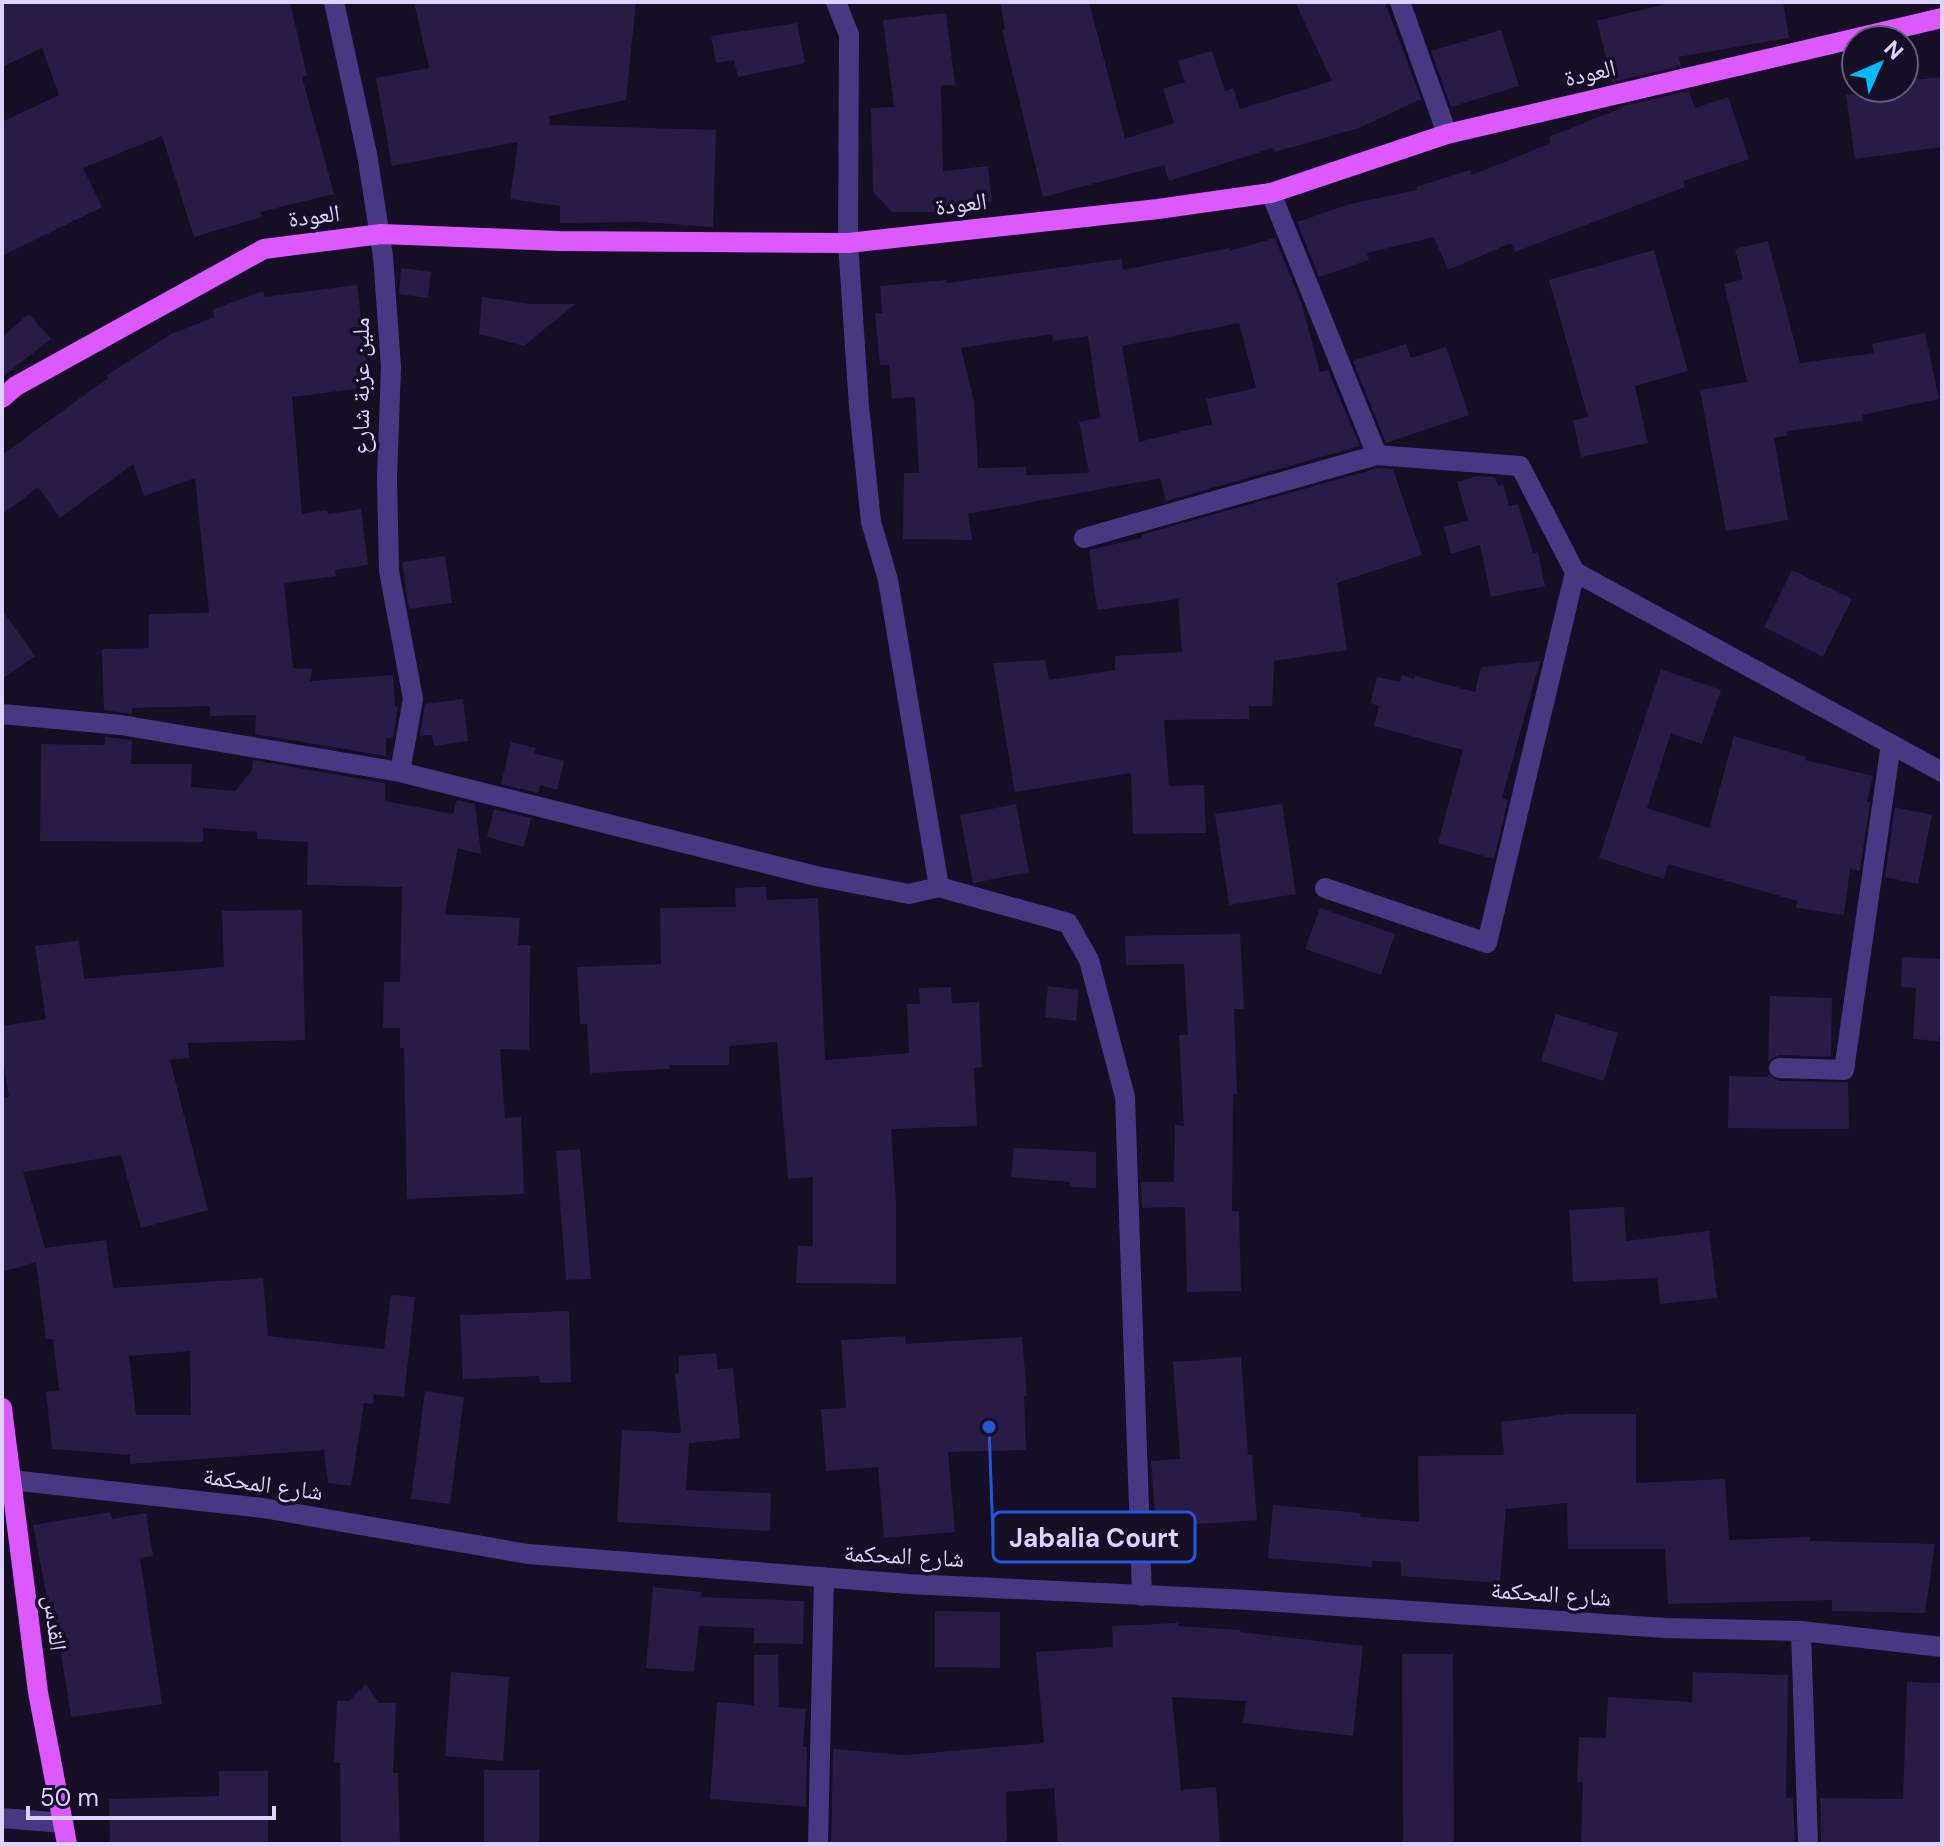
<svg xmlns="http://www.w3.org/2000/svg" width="1944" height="1846" font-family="'DM Sans','Noto Naskh Arabic',sans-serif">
  <rect width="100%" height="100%" fill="#160e24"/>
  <path fill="#2a1a46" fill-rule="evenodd" d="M 2,2 L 290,2 L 307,76 L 302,77 L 334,194 L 260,212 L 262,217 L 194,237 L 162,136 L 83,168 L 102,207 L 2,256 L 2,122 L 59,95 L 42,48 L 2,67 Z
    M 414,2 L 636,2 L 626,100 L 549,116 L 550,125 L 716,130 L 713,227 L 642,222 L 560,223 L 560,206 L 510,199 L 518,142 L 392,166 L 376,78 L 429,68 Z
    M 1000,2 L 1089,2 L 1125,139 L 1174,123 L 1163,89 L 1185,82 L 1178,61 L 1212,51 L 1225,91 L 1233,88 L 1240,109 L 1332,81 L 1295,2 L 1385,2 L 1421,99 L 1359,128 L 1275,152 L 1273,148 L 1169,181 L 1164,165 L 1043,197 L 1002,30 L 1005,29 Z
    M 1674,2 L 1783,2 L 1789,38 L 1678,57 L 1681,66 L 1612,82 L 1597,21 Z
    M 946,13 L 955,85 L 941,86 L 943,171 L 988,166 L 992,202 L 944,207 L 944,212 L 892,212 L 873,192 L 871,108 L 894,107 L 883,20 Z
    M 797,23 L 805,63 L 738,77 L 734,60 L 716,63 L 711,36 Z
    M 1501,30 L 1519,86 L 1451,107 L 1431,51 Z
    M 1942,77 L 1942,147 L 1855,159 L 1846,95 L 1904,88 L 1913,85 L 1913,80 Z
    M 1689,91 L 1695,108 L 1728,97 L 1749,159 L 1683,181 L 1685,187 L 1515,252 L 1511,243 L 1448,270 L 1434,237 L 1367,253 L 1369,260 L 1319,277 L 1297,222 L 1350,204 L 1417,190 L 1416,187 L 1470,170 L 1472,175 L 1551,143 L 1549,137 L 1619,109 L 1618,107 Z
    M 1275,238 L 1302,305 L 1320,372 L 1328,370 L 1360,446 L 1166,501 L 1160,478 L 968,514 L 972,540 L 903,539 L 904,473 L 919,473 L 915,397 L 892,399 L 889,365 L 880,365 L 875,313 L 882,313 L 880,286 L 946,280 L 946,283 L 1122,259 L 1123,270 L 1229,248 L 1229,251 ZM 1239,323 L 1256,388 L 1206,399 L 1212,424 L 1139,442 L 1122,346 ZM 1052,334 L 1053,341 L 1088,336 L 1100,418 L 1079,422 L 1089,473 L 1026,475 L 1026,467 L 978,468 L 974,401 L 961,348 Z
    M 1768,241 L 1800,363 L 1874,353 L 1872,344 L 1925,333 L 1939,399 L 1862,415 L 1863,421 L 1787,431 L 1788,435 L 1774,438 L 1788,520 L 1726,531 L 1700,390 L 1747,382 L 1724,284 L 1743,279 L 1735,249 Z
    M 1654,250 L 1688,371 L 1635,386 L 1648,443 L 1581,457 L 1573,420 L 1588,417 L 1549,280 Z
    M 401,268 L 431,272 L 428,298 L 399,294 Z
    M 357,285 L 370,387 L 292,397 L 302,514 L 327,510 L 328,514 L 361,509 L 368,565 L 335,570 L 336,576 L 284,583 L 293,668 L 312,669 L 310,681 L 393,675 L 395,707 L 398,707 L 393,738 L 386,738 L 386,756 L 255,734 L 256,715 L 210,716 L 210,706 L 132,708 L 132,714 L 104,710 L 102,649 L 149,648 L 149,614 L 209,613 L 195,478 L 144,496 L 133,464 L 60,518 L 38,487 L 2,515 L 2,455 L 108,378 L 107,375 L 171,334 L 215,317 L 212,310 L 263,291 L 265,297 Z
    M 482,297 L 530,304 L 575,304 L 524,346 L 479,334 Z
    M 29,314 L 51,339 L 2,377 L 2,337 Z
    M 1406,344 L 1411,358 L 1446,347 L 1469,415 L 1386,443 L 1353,361 Z
    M 1378,468 L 1393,469 L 1422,555 L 1337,583 L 1347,650 L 1274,661 L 1272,706 L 1249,706 L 1249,719 L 1164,720 L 1169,786 L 1204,785 L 1206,833 L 1133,834 L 1131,773 L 1015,792 L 993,663 L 1045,660 L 1049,680 L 1115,670 L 1115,656 L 1182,652 L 1178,599 L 1097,610 L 1089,550 L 1141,538 L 1141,535 Z
    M 1479,476 L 1495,477 L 1498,486 L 1503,484 L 1509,506 L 1518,504 L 1533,553 L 1538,552 L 1545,586 L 1491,597 L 1480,545 L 1451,554 L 1444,527 L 1468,520 L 1457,482 Z
    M 445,556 L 452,603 L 409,609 L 402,562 Z
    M 1792,570 L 1852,599 L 1823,657 L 1764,627 Z
    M 2,610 L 35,656 L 2,679 Z
    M 1540,661 L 1502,798 L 1508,800 L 1494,859 L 1438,843 L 1463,750 L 1374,726 L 1379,706 L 1370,703 L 1377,677 L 1400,682 L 1402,675 L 1414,679 L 1415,676 L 1475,692 L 1481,667 Z
    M 1661,669 L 1721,690 L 1702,744 L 1671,733 L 1647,808 L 1709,828 L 1734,736 L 1806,757 L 1805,760 L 1873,776 L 1867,802 L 1870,802 L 1860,871 L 1850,869 L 1844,915 L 1796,908 L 1797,901 L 1668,864 L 1664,879 L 1599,858 Z
    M 463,699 L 468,741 L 434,746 L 432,735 L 420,736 L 425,704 Z
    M 105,737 L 132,740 L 131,764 L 192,764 L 191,787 L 235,791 L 252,770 L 253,760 L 385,783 L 385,801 L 453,814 L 457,800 L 475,804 L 481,854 L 458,848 L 445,914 L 520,918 L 518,945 L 530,945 L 529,1050 L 500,1049 L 505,1118 L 521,1117 L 524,1194 L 407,1199 L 404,1048 L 400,1048 L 400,1028 L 383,1028 L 384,982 L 400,982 L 402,887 L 307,885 L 308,842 L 257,839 L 257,832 L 203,828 L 203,842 L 40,841 L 41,744 L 105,745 Z
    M 511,742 L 536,748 L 534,753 L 564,761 L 557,790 L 540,785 L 538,793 L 501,784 Z
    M 1016,804 L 1029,872 L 973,883 L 960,815 Z
    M 1282,804 L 1296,894 L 1229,905 L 1215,814 Z
    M 1895,807 L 1932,815 L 1918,884 L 1885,877 Z
    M 494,809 L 531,818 L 524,847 L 487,837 Z
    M 766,887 L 767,900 L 818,898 L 825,1060 L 909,1053 L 907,1004 L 920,1004 L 919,988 L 951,987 L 952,1003 L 979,1002 L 982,1067 L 974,1068 L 977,1126 L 891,1129 L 896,1202 L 896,1284 L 796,1283 L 798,1246 L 813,1246 L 813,1177 L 788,1179 L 777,1042 L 729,1046 L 729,1065 L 669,1065 L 669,1069 L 590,1073 L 587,1024 L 580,1024 L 577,967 L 661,964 L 660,908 L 736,907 L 735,888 Z
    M 1320,908 L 1395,934 L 1381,975 L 1305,949 Z
    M 302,910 L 305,1040 L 188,1043 L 189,1058 L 170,1060 L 208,1210 L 141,1228 L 121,1155 L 23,1172 L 45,1248 L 106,1240 L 113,1288 L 263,1278 L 268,1336 L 384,1349 L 391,1295 L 415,1297 L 404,1397 L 374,1394 L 373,1404 L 364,1403 L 351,1486 L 328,1483 L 324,1450 L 130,1464 L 130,1455 L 52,1449 L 46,1392 L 59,1391 L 53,1339 L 46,1339 L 36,1262 L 2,1272 L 2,1098 L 9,1097 L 2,1056 L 2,1026 L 46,1019 L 35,946 L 79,941 L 84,979 L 224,967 L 222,911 ZM 190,1351 L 191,1415 L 136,1415 L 129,1356 Z
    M 1240,934 L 1244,1009 L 1234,1009 L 1237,1094 L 1233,1094 L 1232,1211 L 1239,1211 L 1241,1291 L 1187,1292 L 1185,1207 L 1142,1208 L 1141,1182 L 1174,1182 L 1175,1125 L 1184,1126 L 1179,1035 L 1188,1035 L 1184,964 L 1126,965 L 1125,936 Z
    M 1902,957 L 1942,959 L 1942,1022 L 1939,1041 L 1913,1039 L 1916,988 L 1901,987 Z
    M 1048,986 L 1079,990 L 1076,1021 L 1045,1017 Z
    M 1770,996 L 1832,998 L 1831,1057 L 1779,1055 L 1768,1061 Z
    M 1556,1014 L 1618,1033 L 1604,1081 L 1541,1061 Z
    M 1768,1074 L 1779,1081 L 1848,1082 L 1849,1129 L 1728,1128 L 1729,1076 L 1768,1077 Z
    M 1014,1148 L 1096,1152 L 1096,1188 L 1070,1187 L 1070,1182 L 1011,1177 Z
    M 580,1149 L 591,1279 L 566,1280 L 556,1151 Z
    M 1624,1207 L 1626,1241 L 1709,1231 L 1717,1298 L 1660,1304 L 1657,1278 L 1573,1282 L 1569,1210 Z
    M 569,1311 L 571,1382 L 540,1383 L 539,1376 L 463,1379 L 460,1315 Z
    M 905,1336 L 906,1344 L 1022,1337 L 1027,1396 L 1024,1396 L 1026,1450 L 948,1452 L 955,1532 L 884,1538 L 878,1467 L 826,1471 L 821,1409 L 846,1408 L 841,1340 Z
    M 716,1353 L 718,1369 L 733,1368 L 740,1438 L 689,1443 L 686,1490 L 771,1493 L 770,1531 L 617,1522 L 622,1430 L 681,1433 L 675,1374 L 679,1373 L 679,1356 Z
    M 1241,1357 L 1248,1455 L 1252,1455 L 1257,1520 L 1156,1527 L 1151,1461 L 1180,1459 L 1173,1362 Z
    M 425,1391 L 464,1397 L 450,1504 L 411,1499 Z
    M 1567,1414 L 1636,1414 L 1636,1483 L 1725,1479 L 1729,1540 L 1810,1537 L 1810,1541 L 1935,1544 L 1925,1613 L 1832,1611 L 1832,1600 L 1668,1604 L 1665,1549 L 1568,1549 L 1567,1503 L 1506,1509 L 1500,1583 L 1401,1576 L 1401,1562 L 1372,1561 L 1372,1567 L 1268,1558 L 1273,1505 L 1361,1513 L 1360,1517 L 1419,1522 L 1418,1456 L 1504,1455 L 1501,1422 Z
    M 110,1512 L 112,1519 L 146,1513 L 153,1556 L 140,1558 L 162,1704 L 71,1717 L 53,1602 L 48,1603 L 33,1525 Z
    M 653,1587 L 702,1592 L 701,1597 L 804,1601 L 803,1644 L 754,1643 L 754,1628 L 699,1626 L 694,1672 L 646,1668 Z
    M 935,1611 L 1000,1612 L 1000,1668 L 935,1667 Z
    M 1178,1623 L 1178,1626 L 1241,1630 L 1240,1632 L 1363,1646 L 1353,1736 L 1243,1723 L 1246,1701 L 1172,1697 L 1181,1790 L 1216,1787 L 1220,1844 L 1058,1844 L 1054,1788 L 1006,1792 L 1007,1842 L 831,1844 L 833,1749 L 906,1755 L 1044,1743 L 1036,1652 L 1113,1647 L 1112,1626 Z
    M 1402,1654 L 1453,1654 L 1454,1844 L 1403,1844 Z
    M 754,1655 L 778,1655 L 779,1707 L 806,1709 L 803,1747 L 807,1747 L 806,1807 L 710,1799 L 717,1702 L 754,1705 Z
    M 451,1672 L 509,1677 L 503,1761 L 445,1756 Z
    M 1693,1672 L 1788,1675 L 1786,1798 L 1793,1798 L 1795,1844 L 1581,1844 L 1583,1782 L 1577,1782 L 1579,1737 L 1606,1738 L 1608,1697 L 1692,1702 Z
    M 1907,1682 L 1942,1683 L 1942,1844 L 1821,1844 L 1820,1798 L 1903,1799 Z
    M 366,1684 L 379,1703 L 396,1703 L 393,1773 L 398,1773 L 400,1844 L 341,1844 L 340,1763 L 334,1763 L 337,1701 L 349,1701 Z
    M 484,1770 L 539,1770 L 539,1844 L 484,1844 Z
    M 219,1771 L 268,1771 L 268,1844 L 110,1844 L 109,1799 L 219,1796 Z"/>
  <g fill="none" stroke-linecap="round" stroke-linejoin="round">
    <path stroke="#483884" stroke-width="20" d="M 334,2 L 367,154 L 383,256 L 391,367 L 387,478 L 389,571 L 413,699 L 400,772
      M 1400,2 L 1447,134
      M 1271,193 L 1377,455
      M 1084,538 L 1377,455 L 1520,466 L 1575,572 L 1942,772
      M 2,714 L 121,725 L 400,772 L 816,876 L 909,894 L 939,887 L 888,580 L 871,522 L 859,406 L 848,243 L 849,35 L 836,2
      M 939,887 L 1068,923 L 1089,960 L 1125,1097 L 1142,1596
      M 1325,888 L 1487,943 L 1575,572
      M 1779,1068 L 1844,1070 L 1891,744
      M 2,1479 L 263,1508 L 528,1554 L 909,1584 L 1249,1600 L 1665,1628 L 1801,1631 L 1942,1647
      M 1801,1631 L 1808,1844
      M 2,1818 L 64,1823
      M 818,1844 L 824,1577"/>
    <path stroke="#dc59ff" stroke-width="20" d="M 2,398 L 16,386 L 264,249 L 381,234 L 559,241 L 848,243 L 1158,209 L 1271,193 L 1447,134 L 1942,18
      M 2,1408 L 38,1692 L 67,1844"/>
  </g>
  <g text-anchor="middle" stroke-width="7" stroke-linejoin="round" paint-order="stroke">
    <g font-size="24" fill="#ded2ff" stroke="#160e24">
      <text transform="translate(1590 73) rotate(-13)" y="8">العودة</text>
      <text transform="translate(961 204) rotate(-7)" y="8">العودة</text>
      <text transform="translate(314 216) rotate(-7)" y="8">العودة</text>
      <text transform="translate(361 386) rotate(-90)" y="8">ملين عزبة شارع</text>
      <text transform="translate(263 1484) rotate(8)" y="8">شارع المحكمة</text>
      <text transform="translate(904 1556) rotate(3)" y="8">شارع المحكمة</text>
      <text transform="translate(1551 1594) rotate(4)" y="8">شارع المحكمة</text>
      <text transform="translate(55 1623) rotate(83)" y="8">القدس</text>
    </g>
  </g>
  <path fill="none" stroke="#2755da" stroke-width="3" d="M989 1427L993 1537"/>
  <circle fill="#2755da" stroke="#160e24" stroke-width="3" cx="989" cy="1427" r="8"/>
  <rect fill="#160e24" stroke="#2755da" stroke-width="3" x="993" y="1512" width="202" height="50" rx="8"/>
  <g font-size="26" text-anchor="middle" font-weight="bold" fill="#ded2ff">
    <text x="1094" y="1547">Jabalia Court</text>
  </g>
  <rect width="1944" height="1846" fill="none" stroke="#ded2ff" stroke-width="8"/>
  <g transform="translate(1880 64) rotate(45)"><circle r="38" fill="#160e24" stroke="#665c7c" stroke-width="2"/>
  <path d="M0-6L14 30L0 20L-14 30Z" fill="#00bafd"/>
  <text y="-12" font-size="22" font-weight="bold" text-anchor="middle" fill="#ded2ff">N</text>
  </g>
  <path d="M28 1806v12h246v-12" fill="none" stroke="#ded2ff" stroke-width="4"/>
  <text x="40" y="1806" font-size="24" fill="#ded2ff" stroke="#160e24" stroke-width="6" paint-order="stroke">50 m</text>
</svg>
